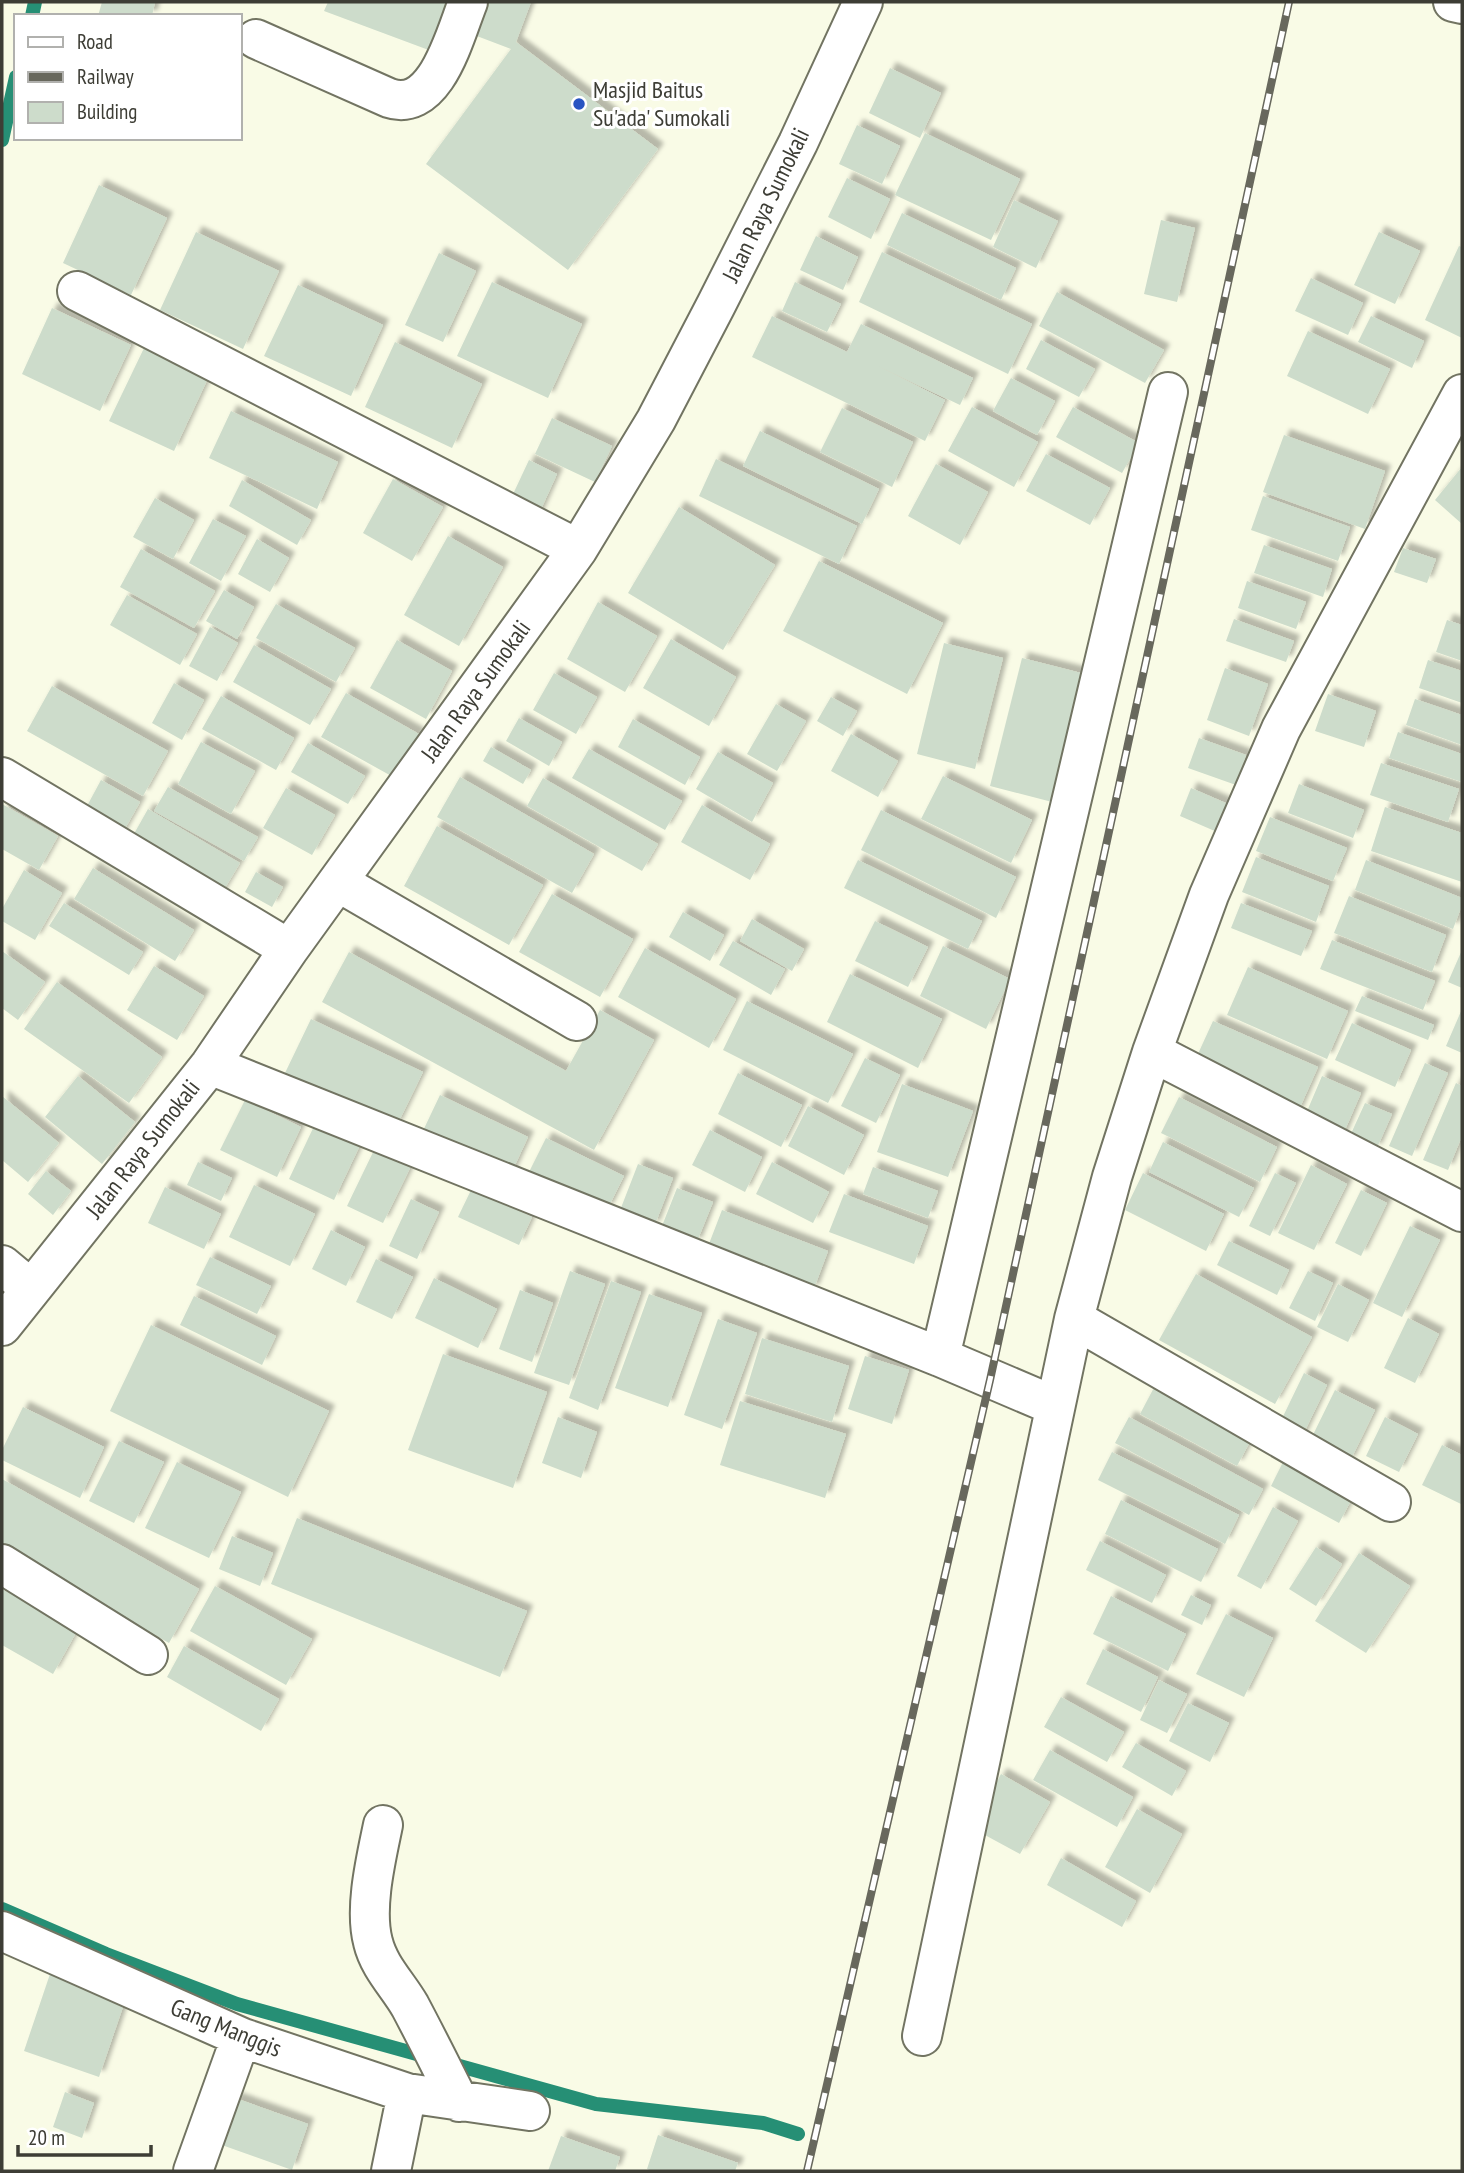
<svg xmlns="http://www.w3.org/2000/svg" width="1464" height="2173" font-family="'PT Sans Narrow',sans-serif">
  <defs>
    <filter id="shadow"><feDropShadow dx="6" dy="-6" stdDeviation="2" flood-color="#0004"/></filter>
  </defs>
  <rect width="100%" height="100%" fill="#f9fbe6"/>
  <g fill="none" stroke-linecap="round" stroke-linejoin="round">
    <path stroke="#268f75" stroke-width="14" d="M 32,16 L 35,2
      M 2,140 L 16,77
      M 2,1909 L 106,1954 L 237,2004 L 596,2104 L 763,2123 L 798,2134"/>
  </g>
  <path fill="#cddccb" filter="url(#shadow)" d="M 102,2 L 155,2 L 152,16 L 98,16 Z
    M 328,2 L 453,2 L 434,52 L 324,11 Z
    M 472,2 L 531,2 L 516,42 L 658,149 L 568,270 L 426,164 L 511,49 L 461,30 Z
    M 890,68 L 941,93 L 920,138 L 869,113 Z
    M 857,125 L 900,146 L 882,184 L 839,164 Z
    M 925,133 L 1020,179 L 991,240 L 895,195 Z
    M 847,178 L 890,199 L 871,239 L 828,217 Z
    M 99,185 L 167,218 L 131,295 L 63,263 Z
    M 1014,200 L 1058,221 L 1036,268 L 993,247 Z
    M 902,213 L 1016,268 L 1001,300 L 887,245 Z
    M 1161,220 L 1195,228 L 1177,302 L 1144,294 Z
    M 196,232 L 279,271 L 243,349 L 160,310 Z
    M 1379,232 L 1420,251 L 1395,304 L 1354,285 Z
    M 816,236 L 858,257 L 843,290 L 800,270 Z
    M 1459,246 L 1462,247 L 1462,338 L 1425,320 Z
    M 882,252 L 1032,324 L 1008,374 L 859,302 Z
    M 439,253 L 476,271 L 443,342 L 405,325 Z
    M 1311,278 L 1363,303 L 1348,335 L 1295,311 Z
    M 492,282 L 582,324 L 548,398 L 457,356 Z
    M 795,282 L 841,304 L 827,332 L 782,311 Z
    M 298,285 L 383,325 L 351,396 L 264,356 Z
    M 1057,292 L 1164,350 L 1145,383 L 1039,326 Z
    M 52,308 L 131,345 L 100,411 L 22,374 Z
    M 772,316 L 847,352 L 861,324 L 973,378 L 960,405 L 878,366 L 945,400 L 925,441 L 752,357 Z
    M 1371,316 L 1424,341 L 1412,368 L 1358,342 Z
    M 1308,331 L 1390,369 L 1368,414 L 1287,376 Z
    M 1041,340 L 1095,369 L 1079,397 L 1026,369 Z
    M 395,342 L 482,384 L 452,448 L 365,407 Z
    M 145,346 L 209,376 L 174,451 L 109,421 Z
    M 1011,378 L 1055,401 L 1037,435 L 993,411 Z
    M 972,407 L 1038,442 L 1014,487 L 948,451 Z
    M 1073,407 L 1139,443 L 1122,473 L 1056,437 Z
    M 842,408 L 913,442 L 892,487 L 820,452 Z
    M 231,411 L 338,462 L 317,509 L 209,458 Z
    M 552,418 L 612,446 L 595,482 L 535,454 Z
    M 760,431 L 879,489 L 862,524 L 743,466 Z
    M 1284,435 L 1385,471 L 1365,529 L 1263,492 Z
    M 1046,454 L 1110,488 L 1090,525 L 1026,491 Z
    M 716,459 L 857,526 L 839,564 L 699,496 Z
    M 529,460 L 557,474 L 536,520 L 507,507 Z
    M 936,464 L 988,492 L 960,545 L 908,516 Z
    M 1462,467 L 1462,524 L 1435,500 Z
    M 393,479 L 443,507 L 412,561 L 363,533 Z
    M 242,480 L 311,520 L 297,545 L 229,506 Z
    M 1263,496 L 1350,527 L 1338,561 L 1251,530 Z
    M 155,498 L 194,520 L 173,559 L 133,537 Z
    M 679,507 L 775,565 L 723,650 L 628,593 Z
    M 213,519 L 246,536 L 221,581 L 189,563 Z
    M 448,536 L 503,567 L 459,646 L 404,615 Z
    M 257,539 L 289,558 L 270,592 L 238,574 Z
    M 1264,545 L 1332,569 L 1323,597 L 1254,573 Z
    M 1403,548 L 1436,559 L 1427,583 L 1394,572 Z
    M 141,549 L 215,591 L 194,628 L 120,587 Z
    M 819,561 L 943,623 L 907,694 L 783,631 Z
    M 1247,581 L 1306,602 L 1296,629 L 1238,608 Z
    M 224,590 L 254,607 L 237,639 L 206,621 Z
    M 127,595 L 197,634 L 180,665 L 110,625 Z
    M 598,602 L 657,636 L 625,692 L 567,659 Z
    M 276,604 L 355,648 L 336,682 L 256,638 Z
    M 1234,619 L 1294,641 L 1286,662 L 1226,641 Z
    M 1447,620 L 1462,625 L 1462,661 L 1436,652 Z
    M 210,627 L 238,643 L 217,681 L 189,666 Z
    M 671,639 L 736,677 L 709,726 L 643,688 Z
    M 397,640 L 452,671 L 426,719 L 370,688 Z
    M 944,643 L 1003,658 L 975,769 L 917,754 Z
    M 254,645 L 331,689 L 310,725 L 233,682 Z
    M 1022,658 L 1089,675 L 1056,803 L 990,786 Z
    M 1428,660 L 1462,671 L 1462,703 L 1419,688 Z
    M 1225,668 L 1268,684 L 1249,736 L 1207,720 Z
    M 554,673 L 597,697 L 576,734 L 533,710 Z
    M 174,683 L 204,700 L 182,740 L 152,723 Z
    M 52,686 L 168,751 L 143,796 L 27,731 Z
    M 346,693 L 419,734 L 395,778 L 321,737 Z
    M 1328,694 L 1376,711 L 1364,747 L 1315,731 Z
    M 221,696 L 294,738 L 276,770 L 202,729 Z
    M 831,697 L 857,711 L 843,736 L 817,721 Z
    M 1415,699 L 1462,715 L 1462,745 L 1406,725 Z
    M 776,704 L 806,721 L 777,771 L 747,754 Z
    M 519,718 L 562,742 L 549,766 L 506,741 Z
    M 633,719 L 700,757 L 685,785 L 618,747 Z
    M 1398,732 L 1462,754 L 1462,782 L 1389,758 Z
    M 851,734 L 898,761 L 878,797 L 831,771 Z
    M 1199,738 L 1246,755 L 1236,785 L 1188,768 Z
    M 201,742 L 255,771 L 231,814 L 178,784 Z
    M 308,743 L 365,776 L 348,804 L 291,772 Z
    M 491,747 L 531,770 L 523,784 L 483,761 Z
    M 589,749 L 682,801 L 665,830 L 572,778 Z
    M 718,752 L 773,783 L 752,822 L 696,789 Z
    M 1381,763 L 1459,789 L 1448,822 L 1370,795 Z
    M 943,776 L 1032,820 L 1011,863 L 921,819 Z
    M 460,777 L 594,854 L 572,893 L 437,817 Z
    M 543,778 L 658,844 L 642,871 L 527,806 Z
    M 101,780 L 140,802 L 118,841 L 80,819 Z
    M 1299,784 L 1364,810 L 1353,838 L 1288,813 Z
    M 168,787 L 258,837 L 244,861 L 154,811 Z
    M 286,788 L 335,815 L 312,855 L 263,828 Z
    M 1191,788 L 1228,804 L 1217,832 L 1180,816 Z
    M 2,804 L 58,836 L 39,870 L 2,849 Z
    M 702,805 L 770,844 L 750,880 L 681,842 Z
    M 1385,807 L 1462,833 L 1462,882 L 1371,851 Z
    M 148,809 L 240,863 L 217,901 L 126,848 Z
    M 881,810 L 1016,877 L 996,918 L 861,850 Z
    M 1270,817 L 1347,848 L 1333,881 L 1256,851 Z
    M 437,826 L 543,885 L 509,945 L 404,886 Z
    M 1256,857 L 1329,886 L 1316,922 L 1242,892 Z
    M 858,860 L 982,921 L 968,949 L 844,888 Z
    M 1366,860 L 1462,898 L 1462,905 L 1453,929 L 1355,890 Z
    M 93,868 L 194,930 L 175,961 L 74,899 Z
    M 24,870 L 62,893 L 35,940 L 2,921 L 2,909 Z
    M 256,872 L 283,887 L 272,907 L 245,892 Z
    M 552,894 L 633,939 L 600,997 L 519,952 Z
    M 1349,896 L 1446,935 L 1432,972 L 1334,933 Z
    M 64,903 L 143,952 L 129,975 L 49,926 Z
    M 1241,903 L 1312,931 L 1301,956 L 1231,928 Z
    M 683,912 L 724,935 L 710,961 L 669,937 Z
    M 752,919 L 804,949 L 792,971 L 740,941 Z
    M 875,921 L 928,947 L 908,987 L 855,961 Z
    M 1332,940 L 1435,981 L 1423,1010 L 1320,969 Z
    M 733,941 L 785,969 L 771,995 L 719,965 Z
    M 943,946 L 1010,979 L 986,1029 L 920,996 Z
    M 645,948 L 736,999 L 709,1048 L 618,997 Z
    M 1462,950 L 1462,988 L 1448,982 Z
    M 2,951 L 45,982 L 18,1020 L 2,1008 Z
    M 349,952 L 566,1071 L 600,1010 L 654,1040 L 594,1150 L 322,1002 Z
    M 154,966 L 204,996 L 177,1040 L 127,1010 Z
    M 1248,967 L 1348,1011 L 1327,1059 L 1227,1015 Z
    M 850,974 L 942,1019 L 918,1068 L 827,1022 Z
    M 57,982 L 162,1057 L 129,1103 L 24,1029 Z
    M 1362,996 L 1434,1025 L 1428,1040 L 1355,1011 Z
    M 747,1001 L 853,1054 L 828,1103 L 723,1050 Z
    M 1462,1009 L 1462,1053 L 1446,1046 Z
    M 311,1019 L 423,1072 L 396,1127 L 285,1073 Z
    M 1213,1021 L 1318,1067 L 1297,1114 L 1192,1067 Z
    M 1352,1023 L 1411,1050 L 1395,1087 L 1335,1060 Z
    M 865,1058 L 900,1075 L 876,1123 L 841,1106 Z
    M 1425,1063 L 1448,1073 L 1412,1156 L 1389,1146 Z
    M 738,1073 L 802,1105 L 781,1147 L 718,1114 Z
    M 78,1076 L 135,1122 L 102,1164 L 45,1117 Z
    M 1322,1076 L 1361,1093 L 1341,1139 L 1302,1123 Z
    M 1456,1083 L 1462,1086 L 1462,1136 L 1448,1170 L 1423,1160 Z
    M 902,1084 L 973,1111 L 948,1177 L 877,1152 Z
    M 440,1095 L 528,1137 L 509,1178 L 421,1135 Z
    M 2,1096 L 59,1143 L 28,1182 L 2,1160 Z
    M 1179,1097 L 1277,1147 L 1260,1182 L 1161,1133 Z
    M 245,1100 L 301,1127 L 277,1177 L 220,1150 Z
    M 1365,1103 L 1392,1114 L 1376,1150 L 1349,1138 Z
    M 808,1106 L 864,1135 L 844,1175 L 788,1146 Z
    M 316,1122 L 361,1143 L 334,1200 L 289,1179 Z
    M 710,1130 L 762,1157 L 745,1192 L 692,1165 Z
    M 546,1138 L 624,1176 L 607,1210 L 529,1172 Z
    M 1163,1142 L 1254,1188 L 1239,1217 L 1149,1172 Z
    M 377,1144 L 413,1162 L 383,1223 L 347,1206 Z
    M 198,1162 L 232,1178 L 221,1201 L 187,1185 Z
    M 772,1162 L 829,1192 L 813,1223 L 756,1194 Z
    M 638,1164 L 673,1178 L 654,1227 L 619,1213 Z
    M 1311,1165 L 1347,1184 L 1314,1250 L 1278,1233 Z
    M 873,1167 L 938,1191 L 928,1218 L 863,1194 Z
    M 46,1171 L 71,1191 L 53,1215 L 28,1194 Z
    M 1143,1173 L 1224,1214 L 1206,1251 L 1125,1210 Z
    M 1275,1173 L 1296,1183 L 1270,1236 L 1249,1226 Z
    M 254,1185 L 315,1214 L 290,1266 L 229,1237 Z
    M 165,1187 L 221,1214 L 204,1249 L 148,1223 Z
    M 472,1188 L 532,1217 L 519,1245 L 458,1217 Z
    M 677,1188 L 713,1202 L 696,1244 L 660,1231 Z
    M 1361,1190 L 1387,1203 L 1361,1256 L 1335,1243 Z
    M 844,1194 L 928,1226 L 914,1264 L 829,1232 Z
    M 411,1199 L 439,1212 L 417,1259 L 389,1246 Z
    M 722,1210 L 828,1251 L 813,1291 L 707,1249 Z
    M 1410,1226 L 1440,1240 L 1402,1317 L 1373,1303 Z
    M 331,1230 L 365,1247 L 346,1286 L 312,1269 Z
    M 1229,1241 L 1289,1270 L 1277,1295 L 1217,1265 Z
    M 210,1257 L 271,1286 L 257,1314 L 196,1285 Z
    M 376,1259 L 413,1277 L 392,1319 L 356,1302 Z
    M 570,1271 L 605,1284 L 569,1385 L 534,1373 Z
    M 1308,1271 L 1333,1283 L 1315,1321 L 1289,1308 Z
    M 1196,1274 L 1312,1337 L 1275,1404 L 1159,1340 Z
    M 434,1278 L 497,1309 L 478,1348 L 415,1318 Z
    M 611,1281 L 641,1292 L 598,1410 L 569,1398 Z
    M 1338,1284 L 1369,1300 L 1348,1342 L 1317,1327 Z
    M 520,1290 L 553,1303 L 532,1362 L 499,1349 Z
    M 649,1294 L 702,1313 L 668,1407 L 615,1388 Z
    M 194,1296 L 276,1336 L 262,1365 L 180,1325 Z
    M 1408,1318 L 1439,1334 L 1415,1383 L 1384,1368 Z
    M 718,1319 L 757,1333 L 722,1429 L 684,1415 Z
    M 151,1325 L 329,1411 L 288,1497 L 110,1411 Z
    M 762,1338 L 849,1366 L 832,1422 L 745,1394 Z
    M 443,1354 L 547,1392 L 513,1488 L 408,1450 Z
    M 865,1356 L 909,1370 L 892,1424 L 848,1409 Z
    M 1304,1373 L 1327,1385 L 1298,1445 L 1275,1433 Z
    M 1157,1382 L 1254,1434 L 1237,1466 L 1140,1414 Z
    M 1335,1390 L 1375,1410 L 1349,1463 L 1309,1443 Z
    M 740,1401 L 846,1434 L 825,1498 L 720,1465 Z
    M 23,1407 L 104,1447 L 80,1498 L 2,1460 L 2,1450 Z
    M 558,1417 L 597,1432 L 581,1478 L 542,1463 Z
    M 1129,1417 L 1263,1489 L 1249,1515 L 1115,1443 Z
    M 1385,1417 L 1418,1434 L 1399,1472 L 1366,1456 Z
    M 119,1441 L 164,1462 L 134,1523 L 89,1501 Z
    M 1442,1445 L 1462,1455 L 1461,1504 L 1422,1485 Z
    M 1112,1452 L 1239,1515 L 1225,1544 L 1098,1480 Z
    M 1286,1456 L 1355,1493 L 1339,1523 L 1271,1486 Z
    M 177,1462 L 241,1492 L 209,1558 L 145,1528 Z
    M 2,1479 L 199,1589 L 169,1643 L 2,1550 Z
    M 1121,1500 L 1218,1549 L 1201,1582 L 1105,1534 Z
    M 1273,1507 L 1298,1521 L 1261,1589 L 1237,1576 Z
    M 297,1518 L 527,1611 L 500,1677 L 271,1584 Z
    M 232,1536 L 273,1553 L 260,1586 L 219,1569 Z
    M 1100,1541 L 1166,1575 L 1152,1603 L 1086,1570 Z
    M 1316,1547 L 1342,1564 L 1316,1606 L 1289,1589 Z
    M 1359,1553 L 1410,1586 L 1366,1653 L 1315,1621 Z
    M 215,1586 L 312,1639 L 286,1685 L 190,1631 Z
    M 2,1589 L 77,1631 L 53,1674 L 2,1645 Z
    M 1191,1595 L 1211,1605 L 1202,1625 L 1181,1615 Z
    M 1111,1596 L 1186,1634 L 1168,1671 L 1093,1634 Z
    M 1226,1614 L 1273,1638 L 1244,1697 L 1196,1674 Z
    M 184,1646 L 279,1699 L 261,1731 L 167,1677 Z
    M 1103,1649 L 1158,1677 L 1141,1712 L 1086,1684 Z
    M 1159,1680 L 1187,1694 L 1167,1733 L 1140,1720 Z
    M 1061,1697 L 1124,1732 L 1107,1762 L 1044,1727 Z
    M 1188,1703 L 1229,1723 L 1210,1762 L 1169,1741 Z
    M 1136,1743 L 1186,1771 L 1172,1796 L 1122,1767 Z
    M 1050,1750 L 1133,1797 L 1117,1827 L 1033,1780 Z
    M 1001,1774 L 1050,1802 L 1020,1854 L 972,1828 Z
    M 1137,1809 L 1182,1834 L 1150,1893 L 1105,1867 Z
    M 1061,1858 L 1136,1901 L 1122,1927 L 1047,1885 Z
    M 50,1974 L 125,2001 L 99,2077 L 24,2051 Z
    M 65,2092 L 94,2103 L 82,2138 L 53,2127 Z
    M 235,2098 L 308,2124 L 292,2170 L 219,2144 Z
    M 658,2135 L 738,2163 L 735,2171 L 652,2171 L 647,2169 Z
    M 561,2136 L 620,2157 L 615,2171 L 548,2171 Z"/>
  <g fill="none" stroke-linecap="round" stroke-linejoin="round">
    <defs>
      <path id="minor" d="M 1453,2 L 1462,4
        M 256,39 L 389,98 C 436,114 455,34 468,2
        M 77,291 L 578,549
        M 2,777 L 289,949
        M 338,882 L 577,1021
        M 1152,1052 L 1462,1212
        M 210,1065 L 940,1357 L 1055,1406
        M 2,1265 L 31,1289
        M 1074,1319 L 1391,1502
        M 2,1326 L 210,1065 L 289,949 L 578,549 L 656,420 L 716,305 L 798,143 L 863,2
        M 940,1357 L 1168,392
        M 2,1564 L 148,1655
        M 383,1825 C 376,1859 364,1908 373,1942 C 379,1967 398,1985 410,2006 C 427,2038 443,2070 459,2102
        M 2,1931 L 243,2038 L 407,2093 L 530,2111
        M 922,2036 L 1074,1319 L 1112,1177 L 1152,1052 L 1209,895 L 1281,729 L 1462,394
        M 193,2171 L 236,2051 L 243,2038
        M 391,2171 L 407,2093"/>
    </defs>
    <use href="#minor" stroke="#727462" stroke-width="42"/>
    <use href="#minor" stroke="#fff" stroke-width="38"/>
    <defs>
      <path id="rail" d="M 807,2171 L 990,1380 L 1289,2"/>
    </defs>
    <use href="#rail" stroke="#68685d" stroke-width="8"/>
    <use href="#rail" stroke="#fff" stroke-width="5" stroke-dasharray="16" stroke-linecap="butt"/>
  </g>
  <circle fill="#2854c2" stroke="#fff" stroke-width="2.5" cx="579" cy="104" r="7"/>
  <g text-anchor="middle" stroke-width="6" stroke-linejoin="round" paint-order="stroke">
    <g font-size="24" fill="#3d3d35" stroke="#fff" text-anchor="start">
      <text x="593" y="98">Masjid Baitus<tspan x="593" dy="28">Su'ada' Sumokali</tspan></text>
    </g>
    <g font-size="24" fill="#3d3d35" stroke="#fff">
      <text transform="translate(766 205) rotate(-64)" y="8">Jalan Raya Sumokali</text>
      <text transform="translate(476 691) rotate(-54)" y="8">Jalan Raya Sumokali</text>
      <text transform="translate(143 1149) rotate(-52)" y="8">Jalan Raya Sumokali</text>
      <text transform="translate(226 2028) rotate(22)" y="8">Gang Manggis</text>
    </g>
  </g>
  <rect width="1464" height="2173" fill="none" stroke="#3d3d35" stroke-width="7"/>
  <rect x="14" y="14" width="228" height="126" fill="#ffffff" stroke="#b1b1ae" stroke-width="2"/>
  <rect x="28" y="37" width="35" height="10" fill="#ffffff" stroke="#b1b1ae" stroke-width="2"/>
  <text x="77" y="49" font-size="21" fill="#3d3d35">Road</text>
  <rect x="28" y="72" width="35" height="10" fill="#68685d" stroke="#b1b1ae" stroke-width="2"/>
  <text x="77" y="84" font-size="21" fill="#3d3d35">Railway</text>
  <rect x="28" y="102" width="35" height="21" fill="#cddccb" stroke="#b1b1ae" stroke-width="2"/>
  <text x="77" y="119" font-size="21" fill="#3d3d35">Building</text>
  <path d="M18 2145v10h133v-10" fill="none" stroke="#3d3d35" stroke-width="3.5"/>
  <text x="28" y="2145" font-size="21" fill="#3d3d35" stroke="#ffffff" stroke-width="5" paint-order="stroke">20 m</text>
</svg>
